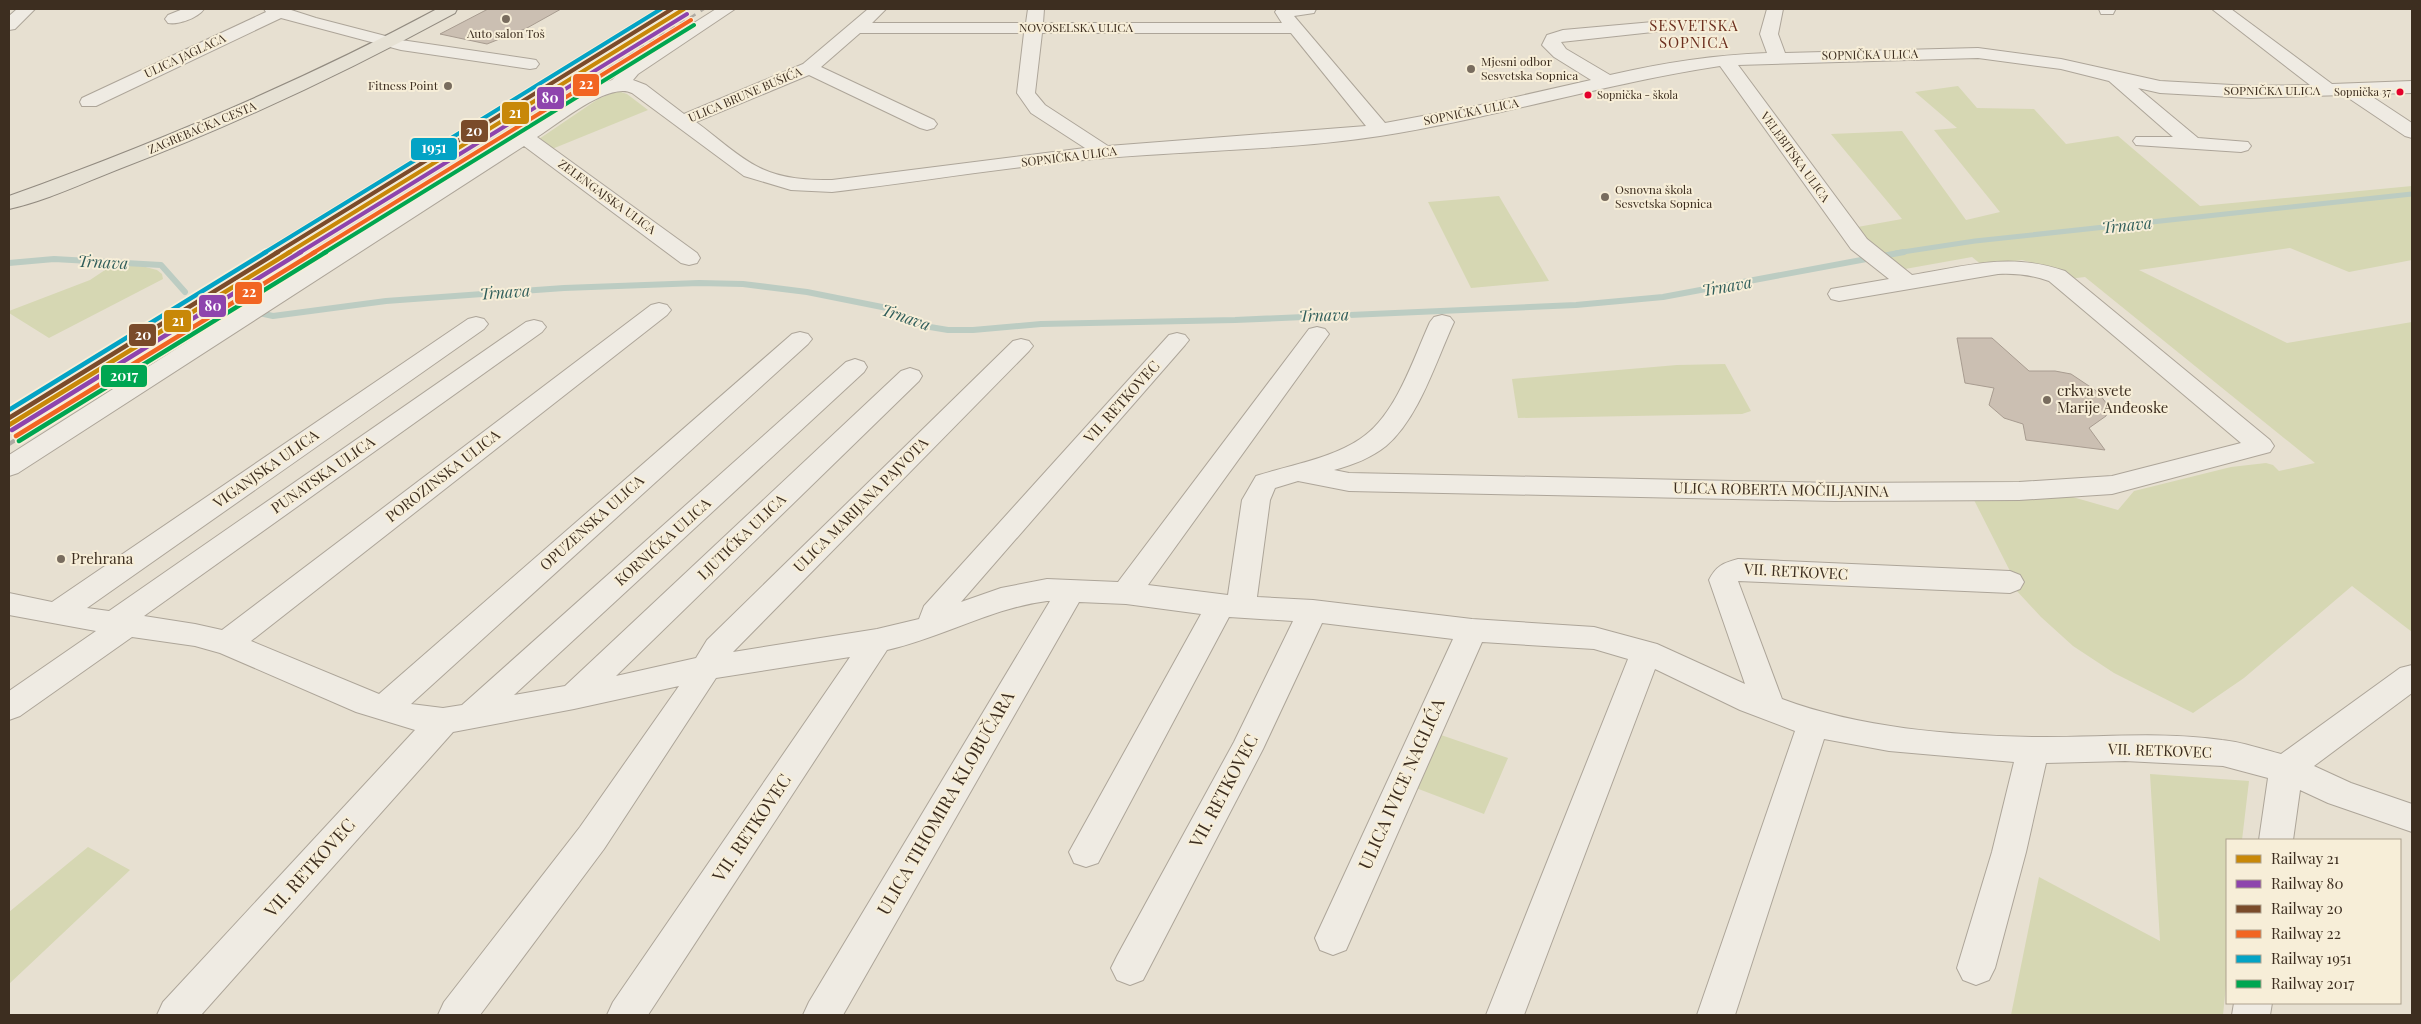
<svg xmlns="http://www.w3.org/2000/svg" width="2421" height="1024" font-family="'Playfair Display',serif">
  <rect width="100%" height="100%" fill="#e7e0d1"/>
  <path fill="#d6d7b3" d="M 1958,86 L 1977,108 L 2034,109 L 2066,144 L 2118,136 L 2200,206 L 2412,186 L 2412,260 L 2349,272 L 2290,248 L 2139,270 L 2287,343 L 2412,322 L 2412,632 L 2352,586 L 2244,678 L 2193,713 L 2114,673 L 2073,646 L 2041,617 L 2015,589 L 2012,575 L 1974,500 L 2069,496 L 2118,510 L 2134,491 L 2231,467 L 2266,463 L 2273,465 L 2279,471 L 2315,463 L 2085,277 L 2068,279 L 2041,265 L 2022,260 L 1983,266 L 1972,257 L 1905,269 L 1852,228 L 1902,219 L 1831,134 L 1902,131 L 1966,220 L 2000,212 L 1934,130 L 1957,128 L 1915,92 Z
    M 618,91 L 627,94 L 648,110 L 552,149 L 539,139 L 598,99 Z
    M 1499,196 L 1549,281 L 1471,288 L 1428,202 Z
    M 114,264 L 138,265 L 157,270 L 162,274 L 163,279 L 49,338 L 9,313 L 9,311 L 90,280 Z
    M 1725,364 L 1751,411 L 1742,414 L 1518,418 L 1512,379 L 1677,365 Z
    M 1441,735 L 1508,758 L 1484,814 L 1416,788 Z
    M 2150,774 L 2249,781 L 2242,840 L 2227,840 L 2227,976 L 2223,1015 L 2011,1015 L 2039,877 L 2160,941 Z
    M 88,847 L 130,870 L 9,984 L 9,912 Z"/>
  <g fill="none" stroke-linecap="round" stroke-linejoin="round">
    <path stroke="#bcccc2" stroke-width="5" d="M 1896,253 L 1975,241 L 2412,194"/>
    <path stroke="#bcccc2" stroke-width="6" d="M 9,263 L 54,259 L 161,265 L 185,292
      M 236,308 L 273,316 L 386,301 L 564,288 L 699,283 L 743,284 L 807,292 L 887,308 L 930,327 L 948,330 L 973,330 L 1041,324 L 1235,320 L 1576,305 L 1663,297 L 1904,252"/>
  </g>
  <path fill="#cbbfb2" stroke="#a89c90" d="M 488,9 L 561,9 L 527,28 L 487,44 L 440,34 Z
    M 1957,338 L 1992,338 L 2029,371 L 2055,371 L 2071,374 L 2098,392 L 2109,407 L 2106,416 L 2089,428 L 2105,450 L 2026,440 L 2023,424 L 2004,418 L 1989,405 L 1994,388 L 1965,383 Z"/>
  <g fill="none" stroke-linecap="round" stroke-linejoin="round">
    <defs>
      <path id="minor" d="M 17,9 L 35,9 L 15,29 L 9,30 L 9,16 Z
        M 183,9 L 204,9 C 198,18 178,25 168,23 L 165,19 L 168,15 Z
        M 264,9 L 288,9 L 316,18 L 401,40 L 530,59 L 536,60 L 539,64 L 536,68 L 530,69 L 401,50 L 281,18 L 96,106 L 82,106 L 80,102 L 82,98 L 266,12 Z
        M 716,9 L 735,9 L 638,74 L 633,80 L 646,85 L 684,114 L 803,64 L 868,9 L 886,9 L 872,23 L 1026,23 L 1028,9 L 1044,9 L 1043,23 L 1282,23 L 1275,12 L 1277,9 L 1316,9 L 1314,13 L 1294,16 L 1385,123 L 1476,106 L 1591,80 L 1554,57 L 1542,45 L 1547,35 L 1563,30 L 1653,22 L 1659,23 L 1662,27 L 1659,31 L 1653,32 L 1561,42 L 1566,49 L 1610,75 C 1662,63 1713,55 1767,53 L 1760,34 L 1767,9 L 1783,9 L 1778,34 L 1785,53 L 1978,48 L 2061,59 L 2160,81 L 2250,86 L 2310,85 L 2212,9 L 2231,9 L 2332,84 L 2412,81 L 2412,93 L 2368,94 L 2412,123 L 2412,138 L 2405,136 L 2344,95 L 2250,98 L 2160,93 L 2138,88 L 2198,138 L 2248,142 L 2251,146 L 2248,150 L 2241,152 L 2136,145 L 2133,141 L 2136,137 L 2173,137 L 2109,81 L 2061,69 L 1978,58 L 1738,65 L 1867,239 L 1912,275 C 1967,266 2010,252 2065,271 L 2270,440 L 2274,446 L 2270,452 L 2112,494 L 2019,500 L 1834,501 L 1349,491 L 1298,481 L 1275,488 L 1270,500 L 1257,597 L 1313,600 L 1472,619 L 1594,627 L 1657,644 L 1745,684 L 1709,580 C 1716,566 1723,563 1738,559 L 2010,571 L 2020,575 L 2024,582 L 2020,589 L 2010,593 L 1738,581 L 1782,699 C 1860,728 1949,735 2032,737 C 2096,738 2159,731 2222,740 C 2242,742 2262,749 2281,754 L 2400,668 L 2412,665 L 2412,693 L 2314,766 L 2351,783 L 2412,804 L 2412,832 L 2328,803 L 2300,790 L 2293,840 L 2259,840 L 2268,778 L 2223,766 L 2125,761 L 2046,763 L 2026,852 L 1995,968 L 1989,980 L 1976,985 L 1963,980 L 1957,968 L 1992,852 L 2014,762 L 1889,751 L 1824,739 L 1735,1015 L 1697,1015 L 1795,731 L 1740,710 L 1655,669 L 1524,1015 L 1486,1015 L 1628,659 L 1594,649 L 1482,642 L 1346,950 L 1333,955 L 1320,950 L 1315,938 L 1453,639 L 1322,623 L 1263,749 L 1143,980 L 1130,985 L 1117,980 L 1111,968 L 1117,956 L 1234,742 L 1293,621 L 1229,617 L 1098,863 L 1086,867 L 1074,863 L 1069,852 L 1201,614 L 1126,604 L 1079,602 L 843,1015 L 803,1015 L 809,1002 L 1050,601 L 1047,601 C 991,608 942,638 887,650 L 648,1015 L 607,1015 L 613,1002 L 850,657 L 716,678 L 604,849 L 480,1015 L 438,1015 L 444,1002 L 580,827 L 679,686 L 574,709 L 453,732 L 201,1015 L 157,1015 L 163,1002 L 415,730 L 356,712 L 220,653 L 195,646 L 132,637 L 20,716 L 9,720 L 9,691 L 96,631 L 9,615 L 9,593 L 52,602 L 468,319 L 476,317 L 484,319 L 488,324 L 484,329 L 87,608 L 109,611 L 526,322 L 534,320 L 542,322 L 546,327 L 542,332 L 144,616 L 195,624 L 222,630 L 651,305 L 659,303 L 667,305 L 671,310 L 667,315 L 251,641 L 379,694 L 792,334 L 800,332 L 808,334 L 812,339 L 808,344 L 411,704 L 443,708 L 462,705 L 846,362 L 855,359 L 864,362 L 867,367 L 864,372 L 514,695 L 565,686 L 901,371 L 910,368 L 919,371 L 922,376 L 919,381 L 616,676 L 696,658 L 707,640 L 1013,341 L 1021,339 L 1029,341 L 1033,346 L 1029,351 L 733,652 L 877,629 L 919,619 L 924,606 L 1169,335 L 1177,333 L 1185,335 L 1189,340 L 1185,345 L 961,602 L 1001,588 L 1047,579 L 1118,582 L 1309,329 L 1317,327 L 1325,329 L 1329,334 L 1148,585 L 1228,595 L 1242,500 L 1256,476 C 1290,465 1330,459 1360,439 C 1396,416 1413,359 1430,322 L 1434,317 L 1442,315 L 1450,317 L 1454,322 C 1436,361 1419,418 1386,446 C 1371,458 1353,465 1334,470 L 1349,473 L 1834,483 L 2019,482 L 2112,476 L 2241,443 L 2049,281 C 2032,275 2016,273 1998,274 L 1839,301 L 1831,299 L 1828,294 L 1831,289 L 1889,279 L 1851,249 L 1720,66 C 1606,83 1495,118 1380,136 C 1289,150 1197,150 1105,158 C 1014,166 923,181 832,192 L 791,190 L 744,176 L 632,93 C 609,81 558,124 537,137 L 697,253 L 700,258 L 697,263 L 689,265 L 681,263 L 524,146 L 18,473 L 9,476 L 9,455 L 565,102 L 591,87 L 612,80 L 626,66 ZM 860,33 L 1024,33 L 1017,93 L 1031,113 L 1085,148 L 832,180 C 808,180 782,179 760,168 C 737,157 717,137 696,122 L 809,75 L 920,128 L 927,130 L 934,128 L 937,124 L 934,120 L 821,67 ZM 1042,33 L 1291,33 L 1366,126 L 1108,146 L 1045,105 L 1035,93 Z
        M 2099,9 L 2115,9 L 2115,10 L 2113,14 L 2101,14 Z
        M 2234,1003 L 2272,1003 L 2270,1015 L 2232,1015 Z"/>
      <path id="major" d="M 437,9 L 457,9 L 455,13 C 346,72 235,125 119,169 C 83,183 46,201 9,209 L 9,196 C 156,143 299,83 437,9 Z"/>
    </defs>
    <use href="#minor" stroke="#ada599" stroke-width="2"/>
    <use href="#major" stroke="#928b80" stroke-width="2"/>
    <use href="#minor" fill="#efebe3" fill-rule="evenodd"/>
    <use href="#major" fill="#e6e1d4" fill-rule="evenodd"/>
    <path stroke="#afaaa2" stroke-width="2.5" stroke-dasharray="6 6" stroke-linecap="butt" d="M 314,253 L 704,9"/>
    <path stroke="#afaaa2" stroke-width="4" stroke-dasharray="8 8" stroke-linecap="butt" d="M 9,444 L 316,252"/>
    <defs>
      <path id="rail-1-far1" d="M 288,253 L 684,9"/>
      <path id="rail-1" d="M 9,425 L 290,252"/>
      <path id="rail-2-far1" d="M 299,253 L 687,14"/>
      <path id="rail-2" d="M 12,430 L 301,252"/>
      <path id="rail-3-far1" d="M 276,253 L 672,9"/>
      <path id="rail-3" d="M 9,418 L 278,252"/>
      <path id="rail-4-far1" d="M 313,253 L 691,20"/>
      <path id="rail-4" d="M 16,436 L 315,252"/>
      <path id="rail-5-far1" d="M 264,253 L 661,9"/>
      <path id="rail-5" d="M 9,410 L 266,252"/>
      <path id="rail-6-far1" d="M 324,253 L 694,25"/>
      <path id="rail-6" d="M 19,441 L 326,252"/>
    </defs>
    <use href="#rail-1-far1" stroke="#f7eed8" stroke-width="6"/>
    <use href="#rail-1" stroke="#f7eed8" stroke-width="8"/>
    <use href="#rail-2-far1" stroke="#f7eed8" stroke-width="6"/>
    <use href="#rail-2" stroke="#f7eed8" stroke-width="8"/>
    <use href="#rail-3-far1" stroke="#f7eed8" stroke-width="6"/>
    <use href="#rail-3" stroke="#f7eed8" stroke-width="8"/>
    <use href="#rail-4-far1" stroke="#f7eed8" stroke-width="6"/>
    <use href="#rail-4" stroke="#f7eed8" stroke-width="8"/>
    <use href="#rail-5-far1" stroke="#f7eed8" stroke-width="6"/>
    <use href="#rail-5" stroke="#f7eed8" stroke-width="8"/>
    <use href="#rail-6-far1" stroke="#f7eed8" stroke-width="6"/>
    <use href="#rail-6" stroke="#f7eed8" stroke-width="8"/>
    <use href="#rail-1-far1" stroke="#c88808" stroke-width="4"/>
    <use href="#rail-1" stroke="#c88808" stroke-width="4.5"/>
    <use href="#rail-2-far1" stroke="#8e44ad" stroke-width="4"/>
    <use href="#rail-2" stroke="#8e44ad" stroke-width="4.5"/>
    <use href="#rail-3-far1" stroke="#7a4b2a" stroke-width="4"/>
    <use href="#rail-3" stroke="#7a4b2a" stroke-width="4.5"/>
    <use href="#rail-4-far1" stroke="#f26522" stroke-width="4"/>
    <use href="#rail-4" stroke="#f26522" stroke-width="4.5"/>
    <use href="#rail-5-far1" stroke="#03a3c5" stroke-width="4"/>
    <use href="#rail-5" stroke="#03a3c5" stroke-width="4.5"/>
    <use href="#rail-6-far1" stroke="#00a651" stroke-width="4"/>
    <use href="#rail-6" stroke="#00a651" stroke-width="4.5"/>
  </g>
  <g fill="#786c5e" stroke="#f7eed8" stroke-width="2">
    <circle cx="506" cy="19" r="5"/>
    <circle cx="1471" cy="69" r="5"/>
    <circle cx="448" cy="86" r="5"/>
    <circle cx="1605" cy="197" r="5"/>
    <circle cx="2047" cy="400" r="5"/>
    <circle cx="61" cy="559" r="5"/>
  </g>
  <g fill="#e4002b" stroke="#f7eed8" stroke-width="2">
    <circle cx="2400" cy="92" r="4.5"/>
    <circle cx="1588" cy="95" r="4.5"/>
  </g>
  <g text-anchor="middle" stroke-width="4" stroke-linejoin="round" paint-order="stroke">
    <g font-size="11" fill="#3d2e20" stroke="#f7eed8" text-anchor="end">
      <text x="2391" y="96">Sopnička 37</text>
      <text x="1597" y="99" text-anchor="start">Sopnička - škola</text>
    </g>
    <g font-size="12" fill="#3d2e20" stroke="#f7eed8">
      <text x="1076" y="32">NOVOSELSKA ULICA</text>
      <text transform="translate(1870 55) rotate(-1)" y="4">SOPNIČKA ULICA</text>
      <text transform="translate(185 56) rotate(-25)" y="4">ULICA JAGLACA</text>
      <text x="2272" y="95">SOPNIČKA ULICA</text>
      <text transform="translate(745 95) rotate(-23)" y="4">ULICA BRUNE BUŠIĆA</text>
      <text transform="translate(1471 112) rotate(-11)" y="4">SOPNIČKA ULICA</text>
      <text transform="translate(202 128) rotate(-23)" y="4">ZAGREBAČKA CESTA</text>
      <text transform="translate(1069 157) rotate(-7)" y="4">SOPNIČKA ULICA</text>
      <text transform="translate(1795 157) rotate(54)" y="4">VELEBITSKA ULICA</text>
      <text transform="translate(607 197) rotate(36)" y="4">ZELENGAJSKA ULICA</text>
    </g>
    <g font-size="12" fill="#3d2e20" stroke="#f7eed8" text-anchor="start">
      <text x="506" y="38" text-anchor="middle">Auto salon Toš</text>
      <text x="1481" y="66">Mjesni odbor<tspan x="1481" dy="14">Sesvetska Sopnica</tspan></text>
      <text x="438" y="90" text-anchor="end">Fitness Point</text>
      <text x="1615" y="194">Osnovna škola<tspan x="1615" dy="14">Sesvetska Sopnica</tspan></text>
    </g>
    <g font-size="15" letter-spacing="1" fill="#6b2e1e" stroke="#f7eed8">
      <text x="1694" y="31">SESVETSKA<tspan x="1694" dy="17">SOPNICA</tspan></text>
    </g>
    <g font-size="15" fill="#3d2e20" stroke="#f7eed8" text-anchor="start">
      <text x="2057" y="396">crkva svete<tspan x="2057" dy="17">Marije Anđeoske</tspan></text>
      <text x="71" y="564">Prehrana</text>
    </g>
    <g font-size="15" fill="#3d2e20" stroke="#f7eed8">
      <text transform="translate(1122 402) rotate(-48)" y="5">VII. RETKOVEC</text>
      <text transform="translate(266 469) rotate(-35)" y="5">VIGANJSKA ULICA</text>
      <text transform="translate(323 475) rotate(-35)" y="5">PUNATSKA ULICA</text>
      <text transform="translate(443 476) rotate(-38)" y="5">POROZINSKA ULICA</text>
      <text transform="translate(1781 490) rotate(1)" y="5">ULICA ROBERTA MOČILJANINA</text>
      <text transform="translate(861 505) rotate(-45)" y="5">ULICA MARIJANA PAJVOTA</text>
      <text transform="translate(592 523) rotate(-42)" y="5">OPUZENSKA ULICA</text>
      <text transform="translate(742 537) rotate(-44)" y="5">LJUTIĆKA ULICA</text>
      <text transform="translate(663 542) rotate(-42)" y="5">KORNIĆKA ULICA</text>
      <text transform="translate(1796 572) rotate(3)" y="5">VII. RETKOVEC</text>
      <text transform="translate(2160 751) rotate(2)" y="5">VII. RETKOVEC</text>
    </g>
    <g font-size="16" font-style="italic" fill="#2f5d5a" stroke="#f7eed8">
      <text transform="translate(2127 225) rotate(-6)" y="6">Trnava</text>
      <text transform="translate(103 262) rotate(3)" y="6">Trnava</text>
      <text transform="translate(1727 286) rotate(-10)" y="6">Trnava</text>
      <text transform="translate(505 292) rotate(-4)" y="6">Trnava</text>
      <text transform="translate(1324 315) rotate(-2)" y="6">Trnava</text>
      <text transform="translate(906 317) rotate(19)" y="6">Trnava</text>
    </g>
    <g font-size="18" fill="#3d2e20" stroke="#f7eed8">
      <text transform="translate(1402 784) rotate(-66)" y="6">ULICA IVICE NAGLIĆA</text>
      <text transform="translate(1224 791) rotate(-62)" y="6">VII. RETKOVEC</text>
      <text transform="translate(946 803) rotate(-60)" y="6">ULICA TIHOMIRA KLOBUČARA</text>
      <text transform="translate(752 828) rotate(-56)" y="6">VII. RETKOVEC</text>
      <text transform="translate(310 868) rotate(-48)" y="6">VII. RETKOVEC</text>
    </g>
  </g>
  <g stroke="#f7eed8" stroke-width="2">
    <rect x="572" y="73" width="28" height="24" rx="5" fill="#f26522"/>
    <rect x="536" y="86" width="29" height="24" rx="5" fill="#8e44ad"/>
    <rect x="501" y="101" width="29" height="24" rx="5" fill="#c88808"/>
    <rect x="460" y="119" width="29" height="24" rx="5" fill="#7a4b2a"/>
    <rect x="410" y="137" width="48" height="24" rx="5" fill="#03a3c5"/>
    <rect x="234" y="281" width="29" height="24" rx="5" fill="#f26522"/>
    <rect x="198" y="294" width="29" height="24" rx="5" fill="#8e44ad"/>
    <rect x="163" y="309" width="29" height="24" rx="5" fill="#c88808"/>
    <rect x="128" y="323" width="29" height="24" rx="5" fill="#7a4b2a"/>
    <rect x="100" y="364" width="48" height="24" rx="5" fill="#00a651"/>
  </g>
  <g font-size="14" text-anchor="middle" font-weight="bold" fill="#fff">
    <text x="586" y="89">22</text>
    <text x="550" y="103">80</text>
    <text x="515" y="118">21</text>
    <text x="474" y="136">20</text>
    <text x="434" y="153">1951</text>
    <text x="249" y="297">22</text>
    <text x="213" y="311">80</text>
    <text x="178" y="326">21</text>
    <text x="143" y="340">20</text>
    <text x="124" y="381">2017</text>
  </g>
  <rect width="2421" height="1024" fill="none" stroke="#3d2e20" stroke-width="20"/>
  <rect x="2226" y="839" width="175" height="165" fill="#f7eed8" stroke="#ada18e"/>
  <rect x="2236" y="855" width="25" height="8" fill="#c88808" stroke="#ada18e"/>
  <text x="2271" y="864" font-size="15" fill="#3d2e20">Railway 21</text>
  <rect x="2236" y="880" width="25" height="8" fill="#8e44ad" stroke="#ada18e"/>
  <text x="2271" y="889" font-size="15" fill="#3d2e20">Railway 80</text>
  <rect x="2236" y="905" width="25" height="8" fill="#7a4b2a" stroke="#ada18e"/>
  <text x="2271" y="914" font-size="15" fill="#3d2e20">Railway 20</text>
  <rect x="2236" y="930" width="25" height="8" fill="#f26522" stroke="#ada18e"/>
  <text x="2271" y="939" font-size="15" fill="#3d2e20">Railway 22</text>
  <rect x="2236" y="955" width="25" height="8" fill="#03a3c5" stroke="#ada18e"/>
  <text x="2271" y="964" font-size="15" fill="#3d2e20">Railway 1951</text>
  <rect x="2236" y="980" width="25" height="8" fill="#00a651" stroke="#ada18e"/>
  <text x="2271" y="989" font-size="15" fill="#3d2e20">Railway 2017</text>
</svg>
